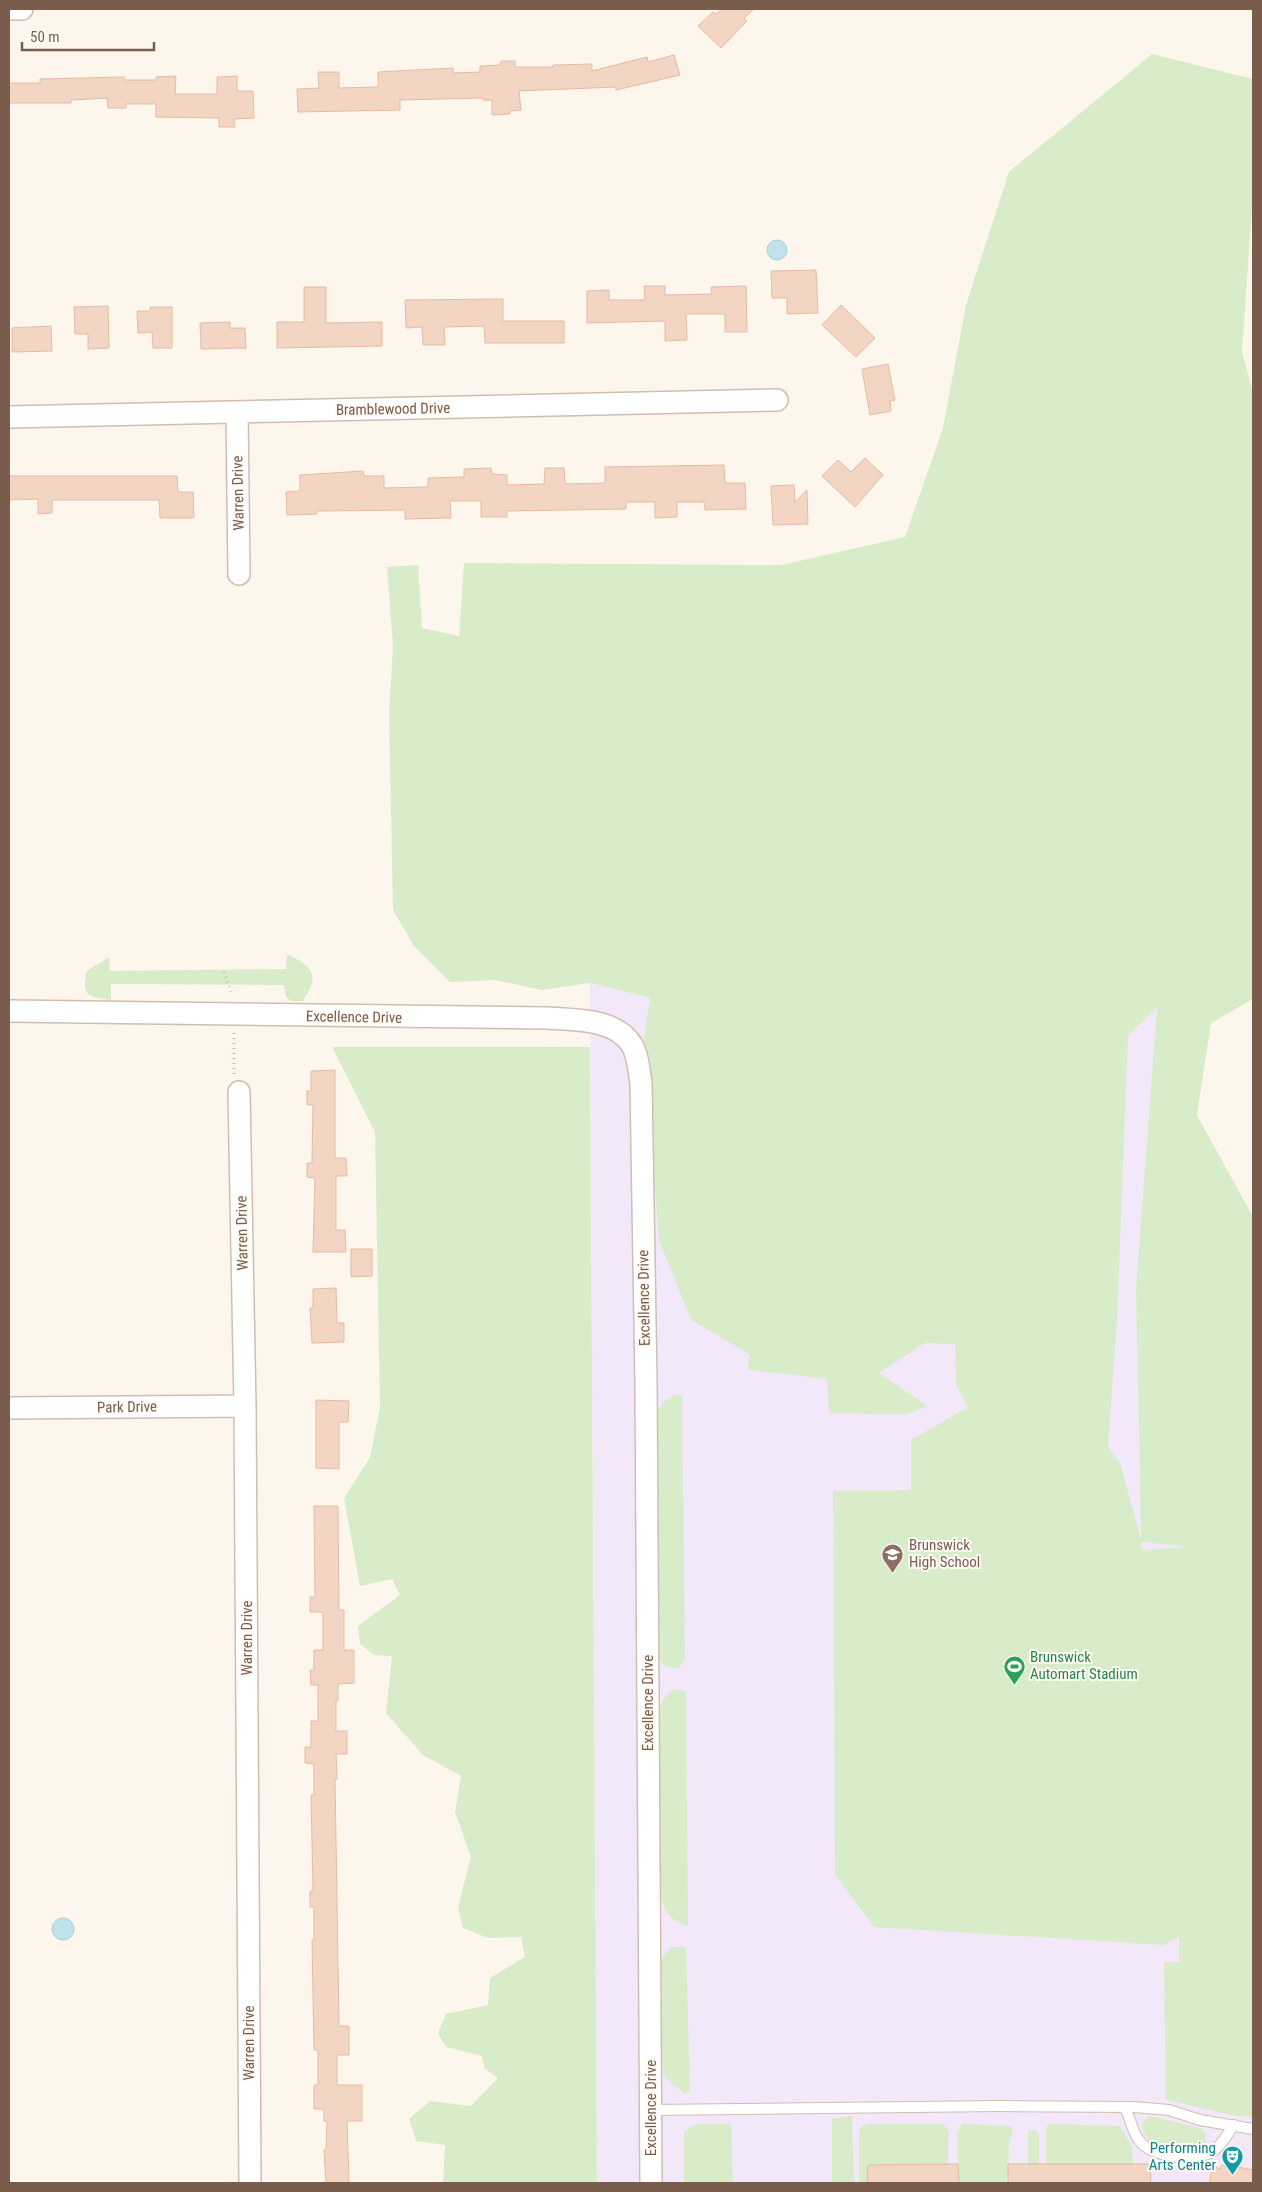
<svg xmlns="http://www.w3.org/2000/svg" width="1262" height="2192" font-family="'Roboto Condensed',sans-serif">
  <rect width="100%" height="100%" fill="#fdf6ec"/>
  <path fill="#f3e8fa" d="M 590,983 L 651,998 L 1158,1008 L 1136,1289 L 1141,1542 L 1192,1547 L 1253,1618 L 1253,2183 L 597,2183 Z"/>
  <path fill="#d8ecc9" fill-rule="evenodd" d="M 1152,54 L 1253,79 L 1253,194 L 1242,352 L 1253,392 L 1253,999 L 1211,1023 L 1197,1115 L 1253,1217 L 1253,2117 L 1236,2116 L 1166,2100 L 1164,1962 L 1179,1962 L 1179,1937 L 1164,1945 L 874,1927 L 835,1874 L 833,1491 L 911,1490 L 911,1440 L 968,1407 L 956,1385 L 955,1344 L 925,1343 L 879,1373 L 927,1406 L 905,1415 L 829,1413 L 827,1379 L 748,1370 L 749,1354 L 691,1320 L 659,1240 L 644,1038 L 650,998 L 590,983 L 542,990 L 495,980 L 450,982 L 414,946 L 393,910 L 389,713 L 393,646 L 387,567 L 418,565 L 422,628 L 459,636 L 464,563 L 781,565 L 905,537 L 943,428 L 966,305 L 1009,172 ZM 1157,1008 L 1136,1289 L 1141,1539 L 1120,1463 L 1108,1447 L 1117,1320 L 1128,1036 ZM 1141,1542 L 1188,1547 L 1143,1550 Z
    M 287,954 C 314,967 320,975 303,1001 L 291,1001 L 286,997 L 284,985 L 111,984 L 111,1000 C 90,997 80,996 87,971 L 109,957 L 110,971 L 286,969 Z
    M 332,1047 L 590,1047 L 597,2183 L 443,2183 L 445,2145 L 416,2141 L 409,2119 L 430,2101 L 471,2106 L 498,2078 L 485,2069 L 482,2056 L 446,2047 L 438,2033 L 446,2014 L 488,2005 L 490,1978 L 525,1957 L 521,1937 L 488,1938 L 463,1928 L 458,1907 L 471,1857 L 455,1812 L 461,1776 L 423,1755 L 386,1713 L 392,1656 L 374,1655 L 360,1644 L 358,1626 L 400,1595 L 392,1579 L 360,1586 L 344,1498 L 370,1457 L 380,1408 L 375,1132 Z
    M 674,1395 L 682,1395 L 685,1660 L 678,1668 C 668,1668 664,1667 658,1658 L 657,1411 L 664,1401 Z
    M 674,1689 L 686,1692 L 688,1926 C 669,1921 664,1910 660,1892 L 658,1710 L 665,1697 Z
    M 671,1947 L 686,1947 L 690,2092 L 684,2093 L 673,2085 L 663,2074 L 660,1961 Z
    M 852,2116 L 854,2183 L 832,2183 L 832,2119 Z
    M 1148,2117 L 1155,2117 L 1200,2128 L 1205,2132 L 1206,2144 C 1189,2157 1141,2150 1142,2123 Z
    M 696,2124 L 731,2124 L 733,2183 L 684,2183 L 684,2132 Z
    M 868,2124 L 943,2124 L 949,2131 L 948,2164 L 868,2165 L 867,2183 L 859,2183 L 859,2132 L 861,2127 Z
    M 962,2124 L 1011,2126 L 1013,2130 L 1009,2144 L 1008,2183 L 959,2183 L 957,2133 Z
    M 1050,2124 L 1120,2126 L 1132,2147 L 1133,2164 L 1046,2164 L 1046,2128 Z
    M 1031,2130 L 1036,2130 L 1039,2136 L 1039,2164 L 1028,2164 L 1028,2132 Z"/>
  <path fill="#bfe3e8" stroke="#a5d3da" d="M767 250a10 10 0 1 1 20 0a10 10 0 1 1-20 0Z
    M52 1929a11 11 0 1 1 22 0a11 11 0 1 1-22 0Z"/>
  <path fill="#f3d5c3" stroke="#e6bba3" d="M 722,9 L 754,9 L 744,18 L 747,21 L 721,48 L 698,26 L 713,12 L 716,14 Z
    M 674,55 L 680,75 L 616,90 L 616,87 L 519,91 L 521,110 L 510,111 L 510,114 L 492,115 L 492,100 L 483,100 L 483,98 L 400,100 L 400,110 L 298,112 L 297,89 L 319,88 L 318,72 L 339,72 L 339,88 L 378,87 L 378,72 L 453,68 L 453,73 L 480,72 L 480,66 L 500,65 L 501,61 L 515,61 L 515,67 L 553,67 L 553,65 L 592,64 L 592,71 L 647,57 L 648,62 Z
    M 176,76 L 175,94 L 217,94 L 217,77 L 237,76 L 237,91 L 253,91 L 254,118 L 234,119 L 235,127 L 219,127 L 219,118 L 156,117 L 156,104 L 126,104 L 126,108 L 108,108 L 107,98 L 71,100 L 71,103 L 9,103 L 9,83 L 40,83 L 40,79 L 124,77 L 125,80 L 156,80 L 156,77 Z
    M 816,270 L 818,313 L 787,314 L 787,298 L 772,298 L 771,271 Z
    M 644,286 L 665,286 L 665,295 L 712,294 L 711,287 L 746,286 L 747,332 L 725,332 L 725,314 L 686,314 L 687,340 L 665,341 L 665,321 L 587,323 L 587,291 L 609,290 L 609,300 L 645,300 Z
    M 304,287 L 326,287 L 326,323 L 382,322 L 382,346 L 277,348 L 277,322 L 304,322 Z
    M 503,299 L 503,321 L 564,321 L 564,343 L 485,343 L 484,326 L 444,327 L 445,345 L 423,345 L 422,327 L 406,328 L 405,300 Z
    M 841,305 L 875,338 L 856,357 L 822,325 Z
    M 108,306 L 109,348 L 88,349 L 88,334 L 75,334 L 74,307 Z
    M 150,307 L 172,307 L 172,348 L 153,348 L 152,332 L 138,333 L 137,311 L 150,311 Z
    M 230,322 L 230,328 L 245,328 L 246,348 L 201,349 L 200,323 Z
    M 51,326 L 52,351 L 12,352 L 12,328 Z
    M 888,364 L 895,400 L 890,401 L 891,411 L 870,415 L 862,369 Z
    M 865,458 L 883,475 L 855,507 L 822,476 L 838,460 L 851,472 Z
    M 724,465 L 725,483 L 745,483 L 746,509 L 705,510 L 704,502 L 677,502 L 677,517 L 655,518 L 655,502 L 626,502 L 626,509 L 507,511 L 507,517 L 481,517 L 481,501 L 450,501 L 451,518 L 405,519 L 405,510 L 317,511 L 317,514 L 287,515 L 286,492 L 300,491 L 300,475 L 363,471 L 364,476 L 384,476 L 384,488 L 428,487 L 428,478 L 464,477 L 464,469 L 491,468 L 492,474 L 507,475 L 507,485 L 544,484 L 545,468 L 564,468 L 565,484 L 605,483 L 605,467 Z
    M 9,476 L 177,476 L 178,492 L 193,492 L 194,518 L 160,518 L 159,500 L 52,500 L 52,513 L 38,514 L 38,499 L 9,500 Z
    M 794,485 L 795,502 L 807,490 L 808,524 L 773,525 L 771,486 Z
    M 335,1070 L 335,1158 L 346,1158 L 347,1176 L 336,1176 L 336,1230 L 345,1230 L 346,1252 L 313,1252 L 315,1178 L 307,1177 L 307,1163 L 312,1163 L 313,1105 L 307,1105 L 307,1091 L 311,1091 L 311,1071 Z
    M 351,1249 L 372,1249 L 372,1276 L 351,1277 Z
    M 336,1288 L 337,1323 L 344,1323 L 344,1342 L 312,1343 L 310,1308 L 313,1308 L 313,1289 Z
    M 316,1400 L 349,1401 L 348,1422 L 339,1422 L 339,1469 L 316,1468 Z
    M 314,1506 L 338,1506 L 339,1610 L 344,1610 L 344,1650 L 354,1650 L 354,1683 L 338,1684 L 338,1701 L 336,1701 L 336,1731 L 347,1731 L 347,1754 L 336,1754 L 337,1779 L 335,1779 L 339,2026 L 349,2026 L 349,2055 L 337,2055 L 337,2085 L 362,2085 L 362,2121 L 347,2121 L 349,2183 L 326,2183 L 324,2150 L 326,2150 L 327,2121 L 324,2121 L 324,2109 L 314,2109 L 314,2085 L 318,2085 L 318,2050 L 314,2050 L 312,1940 L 314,1940 L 314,1907 L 310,1907 L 310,1891 L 313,1891 L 311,1795 L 314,1795 L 314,1764 L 305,1763 L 305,1747 L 311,1747 L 311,1721 L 318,1721 L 318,1685 L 311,1685 L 310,1670 L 314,1670 L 314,1650 L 323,1650 L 323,1612 L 310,1612 L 310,1597 L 315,1597 Z
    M 958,2164 L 959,2183 L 867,2183 L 868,2165 Z
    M 1008,2164 L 1150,2164 L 1151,2183 L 1008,2183 Z
    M 1222,2165 L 1230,2169 L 1233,2166 L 1253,2170 L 1253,2183 L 1209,2183 L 1213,2166 L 1220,2169 Z"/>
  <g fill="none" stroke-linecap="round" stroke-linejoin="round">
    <defs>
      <path id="service" d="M 1125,2107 C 1130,2118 1132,2131 1139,2140 C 1151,2157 1193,2162 1212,2152 C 1220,2148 1228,2133 1234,2125
        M 651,2110 L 999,2106 L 1134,2107 L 1169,2110 L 1200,2120 L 1253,2129"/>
      <path id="minor" d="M 9,9 L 22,9
        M 237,412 L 239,574
        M 9,417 L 777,400
        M 9,1011 L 548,1018 C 575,1020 615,1018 632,1045 C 638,1056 639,1070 641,1083 L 646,1382 L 651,2183
        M 239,1092 L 245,1406 L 250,2183
        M 9,1408 L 245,1406"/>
    </defs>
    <use href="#service" stroke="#d1beb0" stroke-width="12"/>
    <use href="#minor" stroke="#d1beb0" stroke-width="24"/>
    <path stroke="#d9b8a5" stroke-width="3" stroke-dasharray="1 4" stroke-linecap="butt" d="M 224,972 L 232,995
      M 234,1033 L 234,1074"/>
    <use href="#service" stroke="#fff" stroke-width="10"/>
    <use href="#minor" stroke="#fff" stroke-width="21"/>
  </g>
  <defs>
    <symbol id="school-pin" viewBox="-11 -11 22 30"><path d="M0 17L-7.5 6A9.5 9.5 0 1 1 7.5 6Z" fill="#8d6e63" stroke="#fffaf3"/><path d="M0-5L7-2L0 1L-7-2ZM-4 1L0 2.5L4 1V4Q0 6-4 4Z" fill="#fff"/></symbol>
    <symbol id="stadium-pin" viewBox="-11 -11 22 30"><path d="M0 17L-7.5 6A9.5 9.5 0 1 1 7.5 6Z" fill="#2e9e5b" stroke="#fffaf3"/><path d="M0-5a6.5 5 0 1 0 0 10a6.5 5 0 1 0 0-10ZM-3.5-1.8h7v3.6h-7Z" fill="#fff"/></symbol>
    <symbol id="theatre-pin" viewBox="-11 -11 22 30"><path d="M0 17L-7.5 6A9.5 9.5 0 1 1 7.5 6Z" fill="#0f9aa8" stroke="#fffaf3"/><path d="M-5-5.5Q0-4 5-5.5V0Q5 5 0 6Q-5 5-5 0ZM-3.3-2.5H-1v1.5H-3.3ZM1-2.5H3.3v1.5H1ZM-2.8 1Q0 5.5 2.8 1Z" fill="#fff"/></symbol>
  </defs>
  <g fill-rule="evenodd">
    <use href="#school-pin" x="880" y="1542" width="25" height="34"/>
    <use href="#stadium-pin" x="1002" y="1654" width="25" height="34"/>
    <use href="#theatre-pin" x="1220" y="2144" width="25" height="34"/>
  </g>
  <g text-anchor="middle" stroke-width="4" stroke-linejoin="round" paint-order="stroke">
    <g font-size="15" fill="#7a5c4d" stroke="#fffaf3">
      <text transform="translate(393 409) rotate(-1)" y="5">Bramblewood Drive</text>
      <text transform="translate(238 493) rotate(-91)" y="5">Warren Drive</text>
      <text transform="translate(354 1017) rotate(1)" y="5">Excellence Drive</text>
      <text transform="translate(242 1233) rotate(-91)" y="5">Warren Drive</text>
      <text transform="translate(644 1298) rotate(-91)" y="5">Excellence Drive</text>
      <text transform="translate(127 1407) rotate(-1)" y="5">Park Drive</text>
      <text transform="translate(247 1638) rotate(-90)" y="5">Warren Drive</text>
      <text transform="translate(648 1703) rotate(-90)" y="5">Excellence Drive</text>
      <text transform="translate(249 2043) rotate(-90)" y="5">Warren Drive</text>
      <text transform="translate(651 2108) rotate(-90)" y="5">Excellence Drive</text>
    </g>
    <g font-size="15" fill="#785e54" stroke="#fffaf3" text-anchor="start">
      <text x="909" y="1550">Brunswick<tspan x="909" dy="17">High School</tspan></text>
    </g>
    <g font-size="15" fill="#27864d" stroke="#fffaf3" text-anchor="start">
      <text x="1030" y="1662">Brunswick<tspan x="1030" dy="17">Automart Stadium</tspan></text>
    </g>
    <g font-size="15" fill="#0d838f" stroke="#fffaf3" text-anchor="end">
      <text x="1216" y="2153">Performing<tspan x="1216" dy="17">Arts Center</tspan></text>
    </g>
  </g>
  <rect width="1262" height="2192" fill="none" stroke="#7a5c4d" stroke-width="20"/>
  <path d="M22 42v8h132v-8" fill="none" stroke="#7a5c4d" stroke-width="2.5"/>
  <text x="30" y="42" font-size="15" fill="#7a5c4d" stroke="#fffaf3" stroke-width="4" paint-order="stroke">50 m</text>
</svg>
